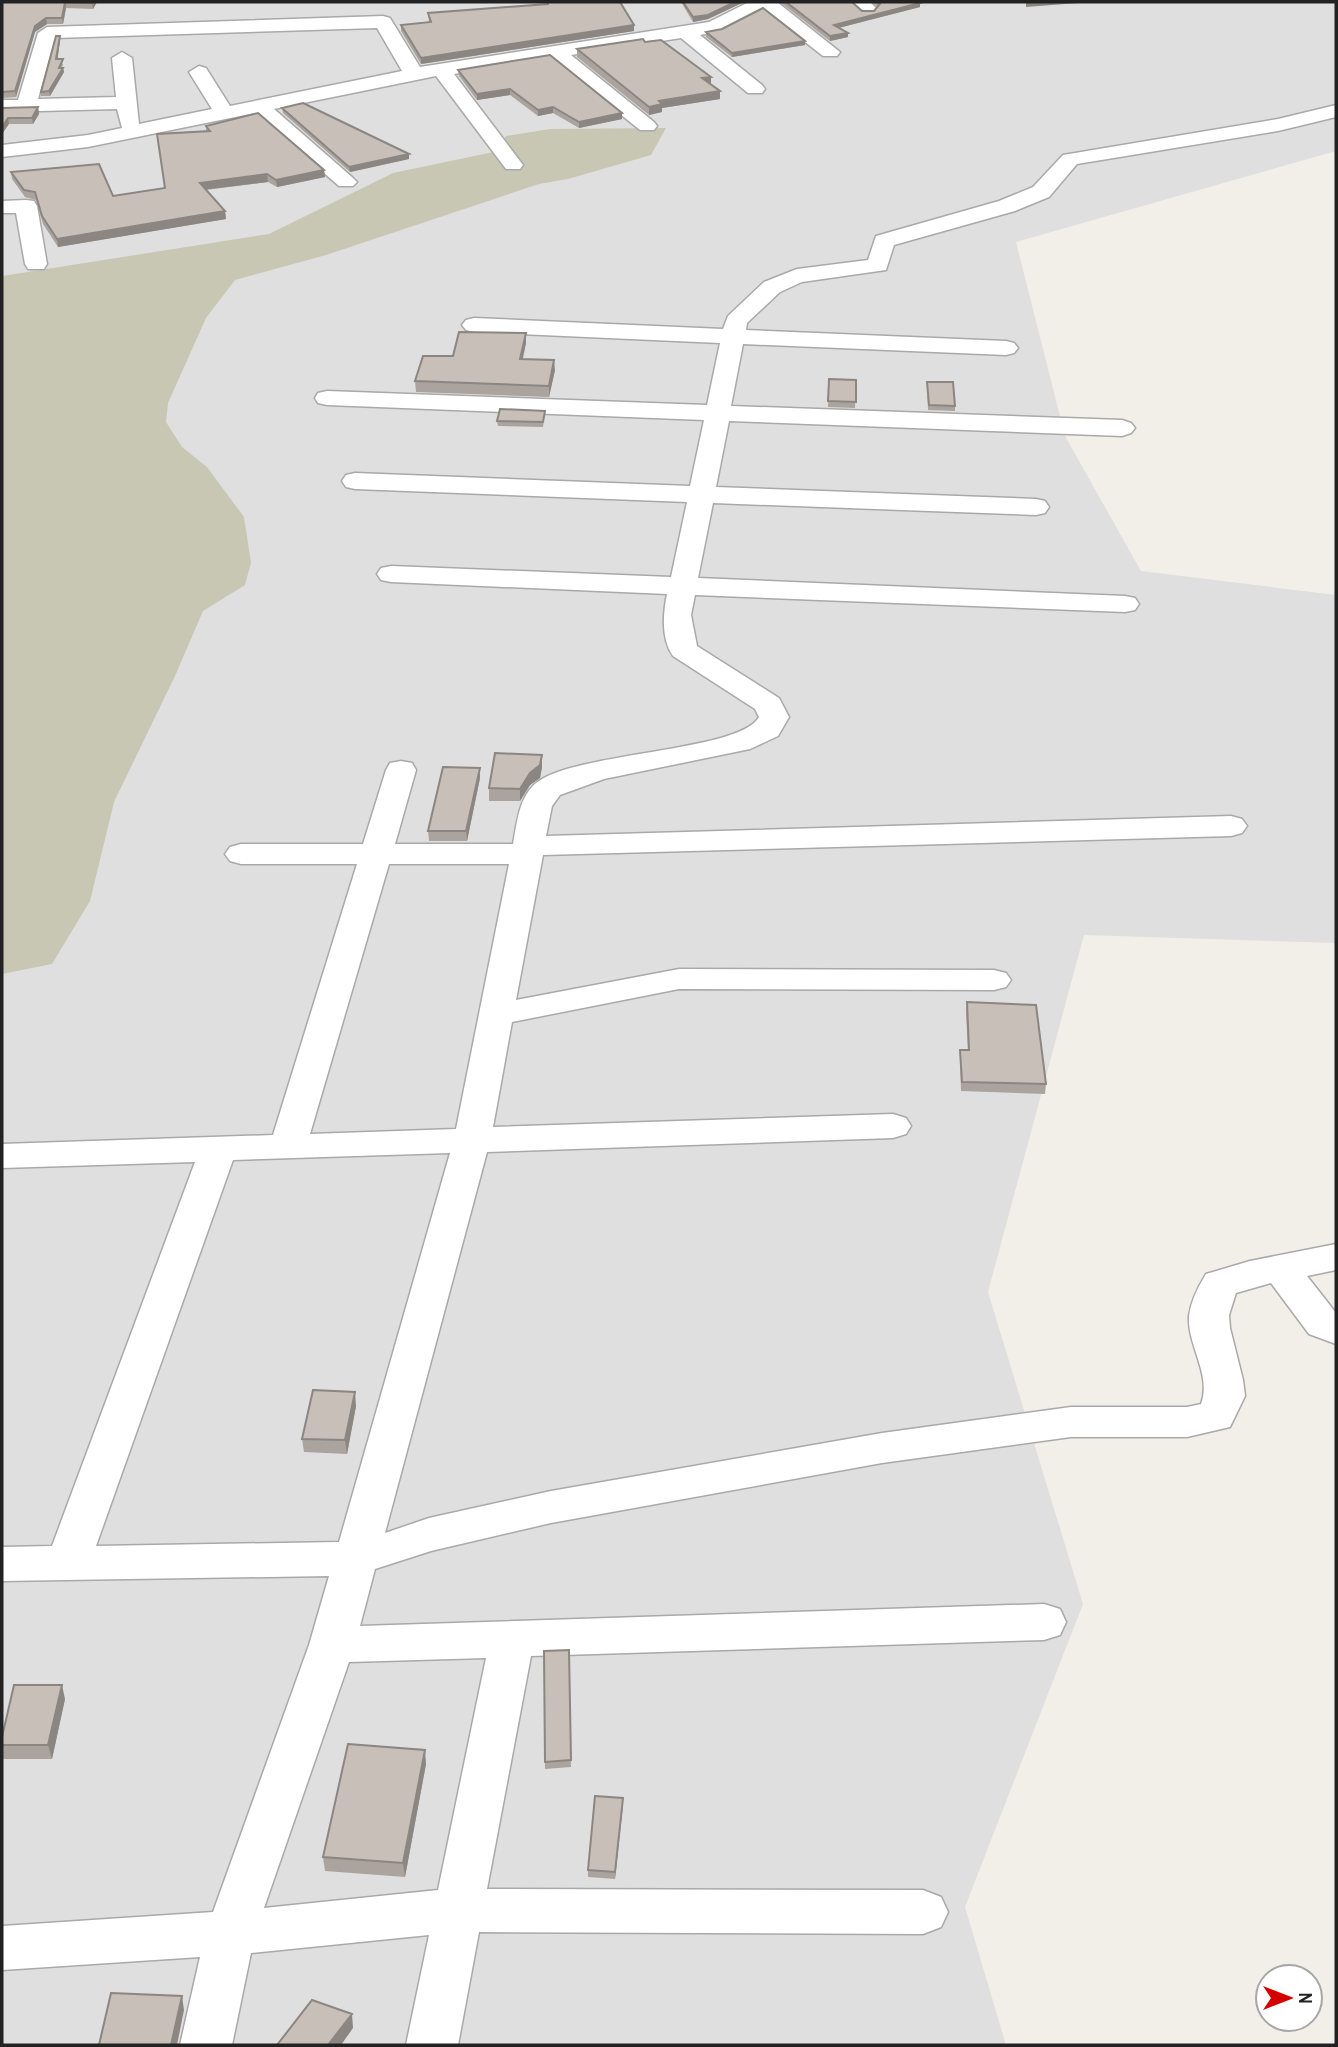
<svg xmlns="http://www.w3.org/2000/svg" width="1338" height="2047" font-family="'Archivo Narrow',sans-serif">
  <rect width="100%" height="100%" fill="#f2efe9"/>
  <path fill="#e0dfdf" d="M 2,2 L 1336,2 L 1336,151 L 1016,242 L 1065,436 L 1141,571 L 1336,595 L 1336,943 L 1084,935 L 988,1292 L 1083,1604 L 965,1907 L 1006,2045 L 2,2045 Z"/>
  <path fill="#c7c7b4" d="M 666,128 L 651,155 L 568,179 L 539,184 L 326,255 L 235,280 L 206,318 L 168,403 L 166,422 L 182,447 L 207,467 L 244,517 L 251,563 L 245,585 L 203,611 L 175,676 L 114,802 L 90,901 L 52,964 L 2,974 L 2,276 L 269,234 L 393,173 L 498,151 L 506,136 L 550,129 Z"/>
  <g fill="none" stroke-linecap="round" stroke-linejoin="round">
    <defs>
      <path id="minor" d="M 749,2 L 777,2 L 840,52 L 837,56 L 823,56 L 763,9 L 721,31 L 700,35 L 762,85 L 765,89 L 762,93 L 748,93 L 681,38 L 571,55 L 654,122 L 657,126 L 654,130 L 640,130 L 551,58 L 454,74 L 523,165 L 520,169 L 506,169 L 436,76 L 274,109 L 353,178 L 357,182 L 353,186 L 339,186 L 255,113 L 88,147 L 2,157 L 2,145 L 88,135 L 122,128 L 117,109 L 2,112 L 2,100 L 18,100 L 38,33 L 47,27 L 383,16 L 390,18 L 420,67 L 709,22 ZM 377,28 L 402,71 L 230,106 L 206,68 L 199,66 L 189,72 L 212,109 L 139,124 L 132,58 L 122,52 L 112,58 L 116,97 L 38,99 L 55,38 Z
        M 850,2 L 870,2 L 877,9 L 874,13 L 862,13 Z
        M 1336,105 L 1336,117 L 1278,131 L 1077,164 L 1049,197 L 1015,211 L 894,245 L 886,270 L 802,282 L 780,292 L 747,323 L 746,330 L 1006,341 L 1014,343 L 1018,348 L 1014,353 L 1006,355 L 743,344 L 731,406 L 1122,420 L 1131,423 L 1135,428 L 1131,433 L 1122,436 L 729,421 L 716,487 L 1036,499 L 1045,501 L 1049,507 L 1045,513 L 1036,515 L 713,503 L 698,578 L 1125,596 L 1135,598 L 1139,604 L 1135,610 L 1125,612 L 695,595 L 691,615 L 697,646 L 779,698 L 789,717 L 778,736 L 750,749 L 604,779 L 560,795 L 552,806 L 546,836 L 1231,816 L 1242,819 L 1247,826 L 1242,833 L 1231,836 L 543,855 L 516,1000 L 679,969 L 994,970 L 1006,973 L 1011,980 L 1006,987 L 994,990 L 679,989 L 512,1022 L 493,1127 L 893,1114 L 906,1118 L 911,1126 L 906,1134 L 893,1138 L 487,1152 L 385,1533 L 429,1518 L 551,1491 L 882,1433 L 1071,1407 L 1187,1407 L 1201,1404 C 1212,1375 1187,1345 1189,1316 C 1191,1301 1198,1287 1206,1274 L 1250,1261 L 1336,1244 L 1336,1270 L 1307,1276 L 1336,1313 L 1336,1344 L 1309,1334 L 1271,1283 L 1236,1293 L 1229,1315 L 1230,1328 L 1243,1380 L 1245,1396 L 1230,1427 L 1187,1437 L 1071,1437 L 882,1463 L 551,1523 L 431,1551 L 375,1569 L 360,1626 L 1044,1604 L 1060,1609 L 1066,1622 L 1060,1635 L 1044,1640 L 531,1656 L 487,1889 L 923,1890 L 941,1897 L 948,1912 L 941,1927 L 923,1934 L 479,1932 L 458,2045 L 406,2045 L 429,1935 L 251,1953 L 232,2045 L 180,2045 L 200,1957 L 2,1970 L 2,1926 L 213,1912 L 309,1645 L 329,1576 L 2,1581 L 2,1547 L 52,1546 L 195,1162 L 2,1168 L 2,1144 L 273,1135 L 357,864 L 241,864 L 230,861 L 225,854 L 230,847 L 241,844 L 363,844 L 386,770 L 390,763 L 401,761 L 412,763 L 416,770 L 395,844 L 513,844 C 517,823 519,794 539,781 C 581,752 741,751 759,717 L 755,709 L 673,656 C 661,639 663,613 667,594 L 391,582 L 381,580 L 377,574 L 381,568 L 391,566 L 671,577 L 687,502 L 355,489 L 346,487 L 342,481 L 346,475 L 355,473 L 690,486 L 704,420 L 327,405 L 318,403 L 315,398 L 318,393 L 327,391 L 707,405 L 720,343 L 474,332 L 466,330 L 462,325 L 466,320 L 474,318 L 723,329 L 728,316 L 764,282 L 797,269 L 868,260 L 876,236 L 999,201 L 1033,187 L 1063,155 L 1278,119 ZM 389,864 L 509,864 L 456,1129 L 310,1134 ZM 450,1153 L 339,1542 L 96,1546 L 233,1160 ZM 486,1658 L 438,1890 L 264,1908 L 349,1662 Z
        M 26,200 L 34,201 L 37,206 L 47,264 L 44,269 L 28,269 L 25,264 L 16,213 L 2,213 L 2,201 Z"/>
    </defs>
    <use href="#minor" stroke="#a9a9a9" stroke-width="3"/>
    <use href="#minor" fill="#fff" fill-rule="evenodd"/>
  </g>
  <path fill="#aba49e" d="M 2,2 L 97,2 L 93,9 L 66,8 L 63,24 L 47,24 L 35,32 L 16,97 L 2,98 Z
    M 681,2 L 744,2 L 708,19 L 693,22 Z
    M 780,2 L 852,2 L 862,11 L 874,11 L 878,7 L 872,2 L 918,2 L 920,7 L 839,28 L 848,37 L 830,41 Z
    M 428,13 L 634,31 L 421,64 L 401,31 L 401,25 L 429,22 Z
    M 706,32 L 805,45 L 732,57 L 706,37 Z
    M 60,36 L 60,40 L 57,59 L 63,64 L 62,68 L 63,68 L 64,72 L 50,96 L 41,96 L 41,92 Z
    M 645,42 L 720,91 L 720,99 L 662,108 L 662,112 L 649,115 L 577,57 L 577,49 Z
    M 458,70 L 622,113 L 622,119 L 579,128 L 553,113 L 538,116 L 510,95 L 477,100 L 459,76 Z
    M 38,107 L 39,114 L 33,124 L 9,124 L 2,108 Z
    M 282,108 L 409,154 L 409,159 L 350,172 L 283,113 Z
    M 206,126 L 324,170 L 325,177 L 277,187 L 268,182 L 206,190 L 225,211 L 226,219 L 58,247 L 43,224 L 36,200 L 25,197 L 12,179 L 11,172 L 113,196 L 165,188 L 206,131 Z
    M 526,333 L 526,343 L 523,359 L 555,370 L 549,397 L 416,392 L 415,381 L 453,356 Z
    M 829,379 L 856,380 L 855,408 L 828,407 Z
    M 927,382 L 955,406 L 955,411 L 928,410 Z
    M 545,411 L 543,427 L 498,426 L 497,421 Z
    M 542,767 L 540,778 L 530,785 L 520,801 L 489,801 L 489,788 Z
    M 480,778 L 467,841 L 429,841 L 428,831 Z
    M 967,1002 L 1046,1084 L 1045,1094 L 961,1091 L 960,1059 L 960,1050 L 968,1050 L 966,1012 Z
    M 356,1406 L 347,1454 L 304,1452 L 302,1439 Z
    M 569,1650 L 571,1767 L 545,1769 L 544,1651 Z
    M 65,1699 L 52,1759 L 3,1759 L 2,1753 L 2,1737 Z
    M 426,1764 L 405,1877 L 325,1871 L 323,1857 Z
    M 623,1798 L 615,1879 L 588,1877 L 588,1870 Z"/>
  <path fill="#8b8681" d="M 65,2 L 66,8 L 63,24 L 62,18 Z
    M 93,2 L 97,2 L 93,9 L 92,3 Z
    M 735,2 L 744,2 L 708,19 L 693,22 L 693,17 Z
    M 1026,2 L 1091,2 L 1026,7 Z
    M 920,3 L 920,7 L 834,29 L 834,25 Z
    M 46,18 L 47,24 L 35,32 L 16,97 L 15,91 L 35,26 Z
    M 634,25 L 634,31 L 421,64 L 421,58 Z
    M 848,33 L 848,37 L 830,41 L 830,36 Z
    M 60,36 L 60,40 L 57,64 L 56,59 Z
    M 805,41 L 805,45 L 732,57 L 732,53 Z
    M 63,68 L 64,72 L 50,96 L 49,91 Z
    M 711,77 L 711,85 L 702,78 Z
    M 510,89 L 510,95 L 477,100 L 477,94 Z
    M 720,91 L 720,99 L 662,108 L 662,112 L 649,115 L 649,107 L 659,101 Z
    M 38,107 L 39,114 L 33,124 L 32,118 Z
    M 553,107 L 553,113 L 538,116 L 538,110 Z
    M 622,113 L 622,119 L 579,128 L 579,122 Z
    M 8,118 L 9,124 L 2,134 L 2,127 Z
    M 409,154 L 409,159 L 350,172 L 349,167 Z
    M 324,170 L 325,177 L 277,187 L 276,180 Z
    M 267,174 L 268,182 L 201,190 L 200,183 Z
    M 225,211 L 226,219 L 58,247 L 57,239 Z
    M 526,333 L 526,343 L 520,369 L 520,359 Z
    M 554,360 L 555,370 L 549,397 L 549,386 Z
    M 542,755 L 542,767 L 540,778 L 530,785 L 520,801 L 520,789 Z
    M 480,768 L 480,778 L 467,841 L 466,831 Z
    M 355,1392 L 356,1406 L 347,1454 L 345,1440 Z
    M 62,1685 L 65,1699 L 52,1759 L 48,1745 Z
    M 425,1750 L 426,1764 L 405,1877 L 403,1863 Z
    M 623,1798 L 623,1805 L 615,1879 L 615,1872 Z
    M 182,1996 L 184,2010 L 177,2045 L 171,2045 Z
    M 352,2014 L 353,2028 L 341,2045 L 328,2045 Z"/>
  <path fill="#c7bfb8" stroke="#8b8681" stroke-width="2" d="M 2,2 L 93,2 L 92,3 L 65,2 L 62,18 L 46,18 L 35,26 L 15,91 L 2,92 Z
    M 548,2 L 620,2 L 634,25 L 421,58 L 401,25 L 431,22 L 428,13 L 548,4 Z
    M 683,2 L 735,2 L 708,15 L 693,17 Z
    M 786,2 L 852,2 L 862,11 L 874,11 L 880,4 L 877,2 L 918,2 L 920,3 L 834,25 L 848,33 L 830,36 Z
    M 763,8 L 805,41 L 732,53 L 706,32 L 722,29 Z
    M 56,36 L 60,36 L 56,59 L 63,59 L 59,68 L 63,68 L 49,91 L 41,92 Z
    M 643,39 L 645,42 L 661,40 L 711,77 L 702,78 L 720,91 L 659,101 L 662,104 L 649,107 L 577,49 Z
    M 550,55 L 622,113 L 579,122 L 553,107 L 538,110 L 510,89 L 477,94 L 458,70 Z
    M 303,103 L 409,154 L 349,167 L 282,108 Z
    M 38,107 L 32,118 L 8,118 L 2,127 L 2,108 Z
    M 258,113 L 324,170 L 276,180 L 267,174 L 200,183 L 225,211 L 57,239 L 42,216 L 35,192 L 24,190 L 11,172 L 99,164 L 113,196 L 165,188 L 157,134 L 210,131 L 206,126 Z
    M 459,332 L 526,333 L 520,359 L 554,360 L 549,386 L 415,381 L 423,356 L 453,356 Z
    M 829,379 L 856,380 L 856,402 L 828,401 Z
    M 927,382 L 953,382 L 955,406 L 929,405 Z
    M 500,409 L 545,411 L 543,422 L 497,421 Z
    M 495,753 L 542,755 L 540,765 L 530,773 L 520,789 L 489,788 Z
    M 443,767 L 480,768 L 466,831 L 428,831 Z
    M 967,1002 L 1036,1005 L 1046,1084 L 962,1082 L 960,1050 L 969,1050 Z
    M 313,1390 L 355,1392 L 345,1440 L 302,1439 Z
    M 569,1650 L 571,1760 L 545,1762 L 544,1651 Z
    M 14,1685 L 62,1685 L 48,1745 L 2,1745 L 2,1737 Z
    M 348,1744 L 425,1750 L 403,1863 L 323,1857 Z
    M 595,1796 L 623,1798 L 615,1872 L 588,1870 Z
    M 111,1993 L 182,1996 L 171,2045 L 99,2045 Z
    M 312,2000 L 352,2014 L 328,2045 L 277,2045 Z"/>
  <rect width="1338" height="2047" fill="none" stroke="#222222" stroke-width="7"/>
  <g transform="translate(1289 1998) rotate(90)"><circle r="33" fill="#ffffff" stroke="#a7a7a7" stroke-width="2"/>
  <path d="M0-5L12 26L0 18L-12 26Z" fill="#d40000"/>
  <text y="-10" font-size="19" font-weight="bold" text-anchor="middle" fill="#222222">N</text>
  </g>
</svg>
